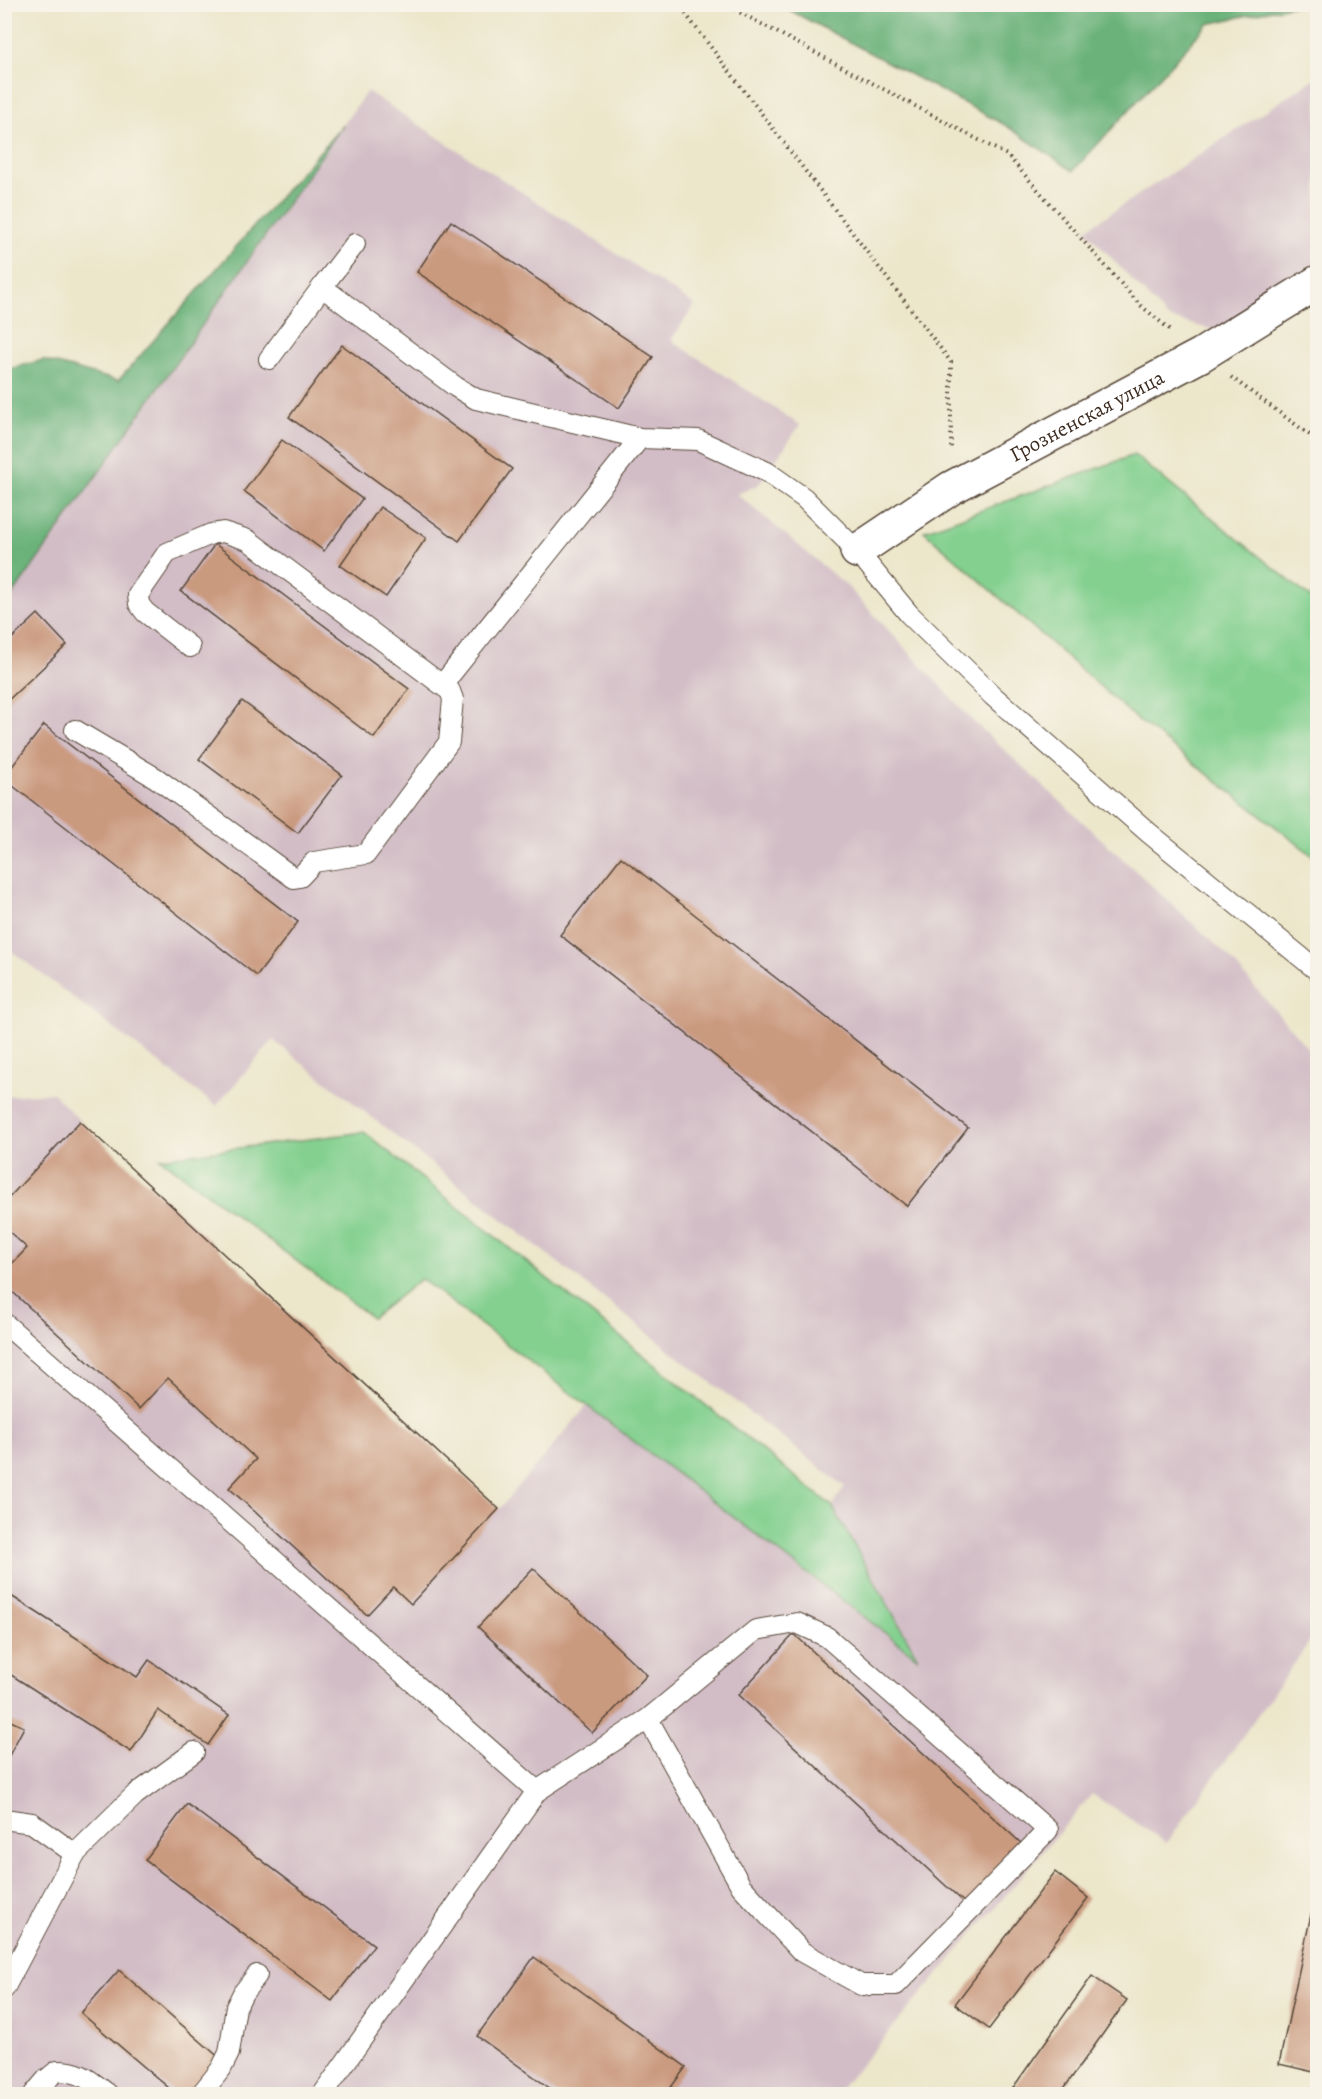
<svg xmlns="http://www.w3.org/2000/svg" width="1322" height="2099" font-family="Alegreya,serif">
  <rect width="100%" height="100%" fill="#f7f3e8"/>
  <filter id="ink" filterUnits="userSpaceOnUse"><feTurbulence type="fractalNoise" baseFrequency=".0167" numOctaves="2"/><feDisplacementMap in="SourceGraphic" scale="12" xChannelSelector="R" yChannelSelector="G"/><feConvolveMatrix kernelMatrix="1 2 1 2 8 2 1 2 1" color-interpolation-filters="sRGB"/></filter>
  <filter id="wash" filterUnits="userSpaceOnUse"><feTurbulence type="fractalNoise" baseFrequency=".008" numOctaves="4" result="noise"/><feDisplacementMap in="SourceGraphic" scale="24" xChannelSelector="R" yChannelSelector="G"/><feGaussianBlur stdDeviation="1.35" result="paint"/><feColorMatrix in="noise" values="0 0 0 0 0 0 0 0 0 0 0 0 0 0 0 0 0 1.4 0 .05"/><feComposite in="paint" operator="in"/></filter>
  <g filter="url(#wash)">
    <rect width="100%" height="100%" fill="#ece6ca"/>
    <path fill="#d2bdc6" d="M 1317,77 L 1317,263 L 1217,331 L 1168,318 L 1085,230 Z
      M 367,91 L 695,305 L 671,340 L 800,425 L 758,485 L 737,494 L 847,586 L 975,723 L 1227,955 L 1317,1059 L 1317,1631 L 1167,1843 L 1092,1794 L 836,2094 L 7,2094 L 5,2093 L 5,1096 L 53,1093 L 80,1121 L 499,1509 L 587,1406 L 917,1656 L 832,1506 L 845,1487 L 273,1040 L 216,1106 L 5,946 L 5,606 Z"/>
    <path fill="#83d08f" stroke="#5f7d56" stroke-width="1.5" d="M 1134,455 L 1317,603 L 1317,859 L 1138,720 L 924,531 Z
      M 364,1132 L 832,1506 L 918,1658 L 421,1279 L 372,1318 L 160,1158 Z"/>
    <path fill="#6ab27a" stroke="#526e4c" stroke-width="1.5" d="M 780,5 L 1295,5 L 1208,24 L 1073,171 L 1005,125 Z
      M 343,125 L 5,606 L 5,370 L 43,360 L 118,381 Z"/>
    <g id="blocks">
      <path fill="#ca9a7f" d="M 451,221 L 653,357 L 619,408 L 417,272 Z
        M 342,345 L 512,469 L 459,541 L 289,417 Z
        M 282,440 L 362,499 L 324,551 L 244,491 Z
        M 380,507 L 426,538 L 386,597 L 340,565 Z
        M 215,544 L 409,689 L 374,738 L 181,591 Z
        M 38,614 L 67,645 L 4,704 L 4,646 Z
        M 242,701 L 342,775 L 298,833 L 199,759 Z
        M 44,725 L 298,922 L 257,976 L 4,779 L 4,777 Z
        M 621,857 L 968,1128 L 907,1206 L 560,935 Z
        M 80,1121 L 499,1509 L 411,1604 L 393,1587 L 367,1615 L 229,1488 L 256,1459 L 168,1378 L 139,1409 L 4,1284 L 4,1272 L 27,1248 L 4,1227 L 4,1203 Z
        M 533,1568 L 647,1675 L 592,1733 L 478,1627 Z
        M 5,1592 L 137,1677 L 149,1660 L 229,1715 L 208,1745 L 158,1710 L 131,1752 L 5,1671 Z
        M 794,1634 L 1023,1845 L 968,1906 L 738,1695 Z
        M 4,1718 L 24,1727 L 4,1765 Z
        M 187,1804 L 374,1945 L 332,2001 L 145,1860 Z
        M 1055,1872 L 1088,1898 L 989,2029 L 955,2004 Z
        M 1312,1910 L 1318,1911 L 1318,2073 L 1279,2064 Z
        M 534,1957 L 686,2067 L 666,2094 L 558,2094 L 477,2036 Z
        M 119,1970 L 222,2060 L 192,2094 L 176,2094 L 81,2013 Z
        M 1092,1976 L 1127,2000 L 1060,2094 L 1013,2094 L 1010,2092 Z"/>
    </g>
  </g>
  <g filter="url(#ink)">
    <use href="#blocks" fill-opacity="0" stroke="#564638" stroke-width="1.5"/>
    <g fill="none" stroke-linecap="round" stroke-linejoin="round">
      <defs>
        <path id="lane" d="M 322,287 L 355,244
          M 269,359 L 322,287 L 456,387 L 476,399 L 640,438 L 698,440 L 767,472 L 804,498 L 857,551 L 909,614 L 993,696 L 1149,833 L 1318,971
          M 190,647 L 145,612 L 139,604 L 138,595 L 167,553 L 211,534 L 223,532 L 248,540 L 442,685
          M 75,730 L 156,778 L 294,878 L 300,877 L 314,862 L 366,854 L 449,742 L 453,699 L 450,691 L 442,685 L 640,438
          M 4,1323 L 537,1791
          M 4,1819 L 32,1823 L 75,1854 L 4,1989
          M 75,1854 L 135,1795 L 194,1752
          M 34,2094 L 46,2080 L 57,2071 C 82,2071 89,2080 108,2094
          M 201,2094 L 221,2069 L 229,2053 L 236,2007 L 243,1993 L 257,1975
          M 323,2094 L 537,1791 L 648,1719 L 756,1630 L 797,1623 L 827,1637 L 1048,1830 L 896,1985 L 861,1985 L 802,1952 L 741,1886 L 648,1719"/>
        <g id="street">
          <path id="s1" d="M 857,551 L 951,488 L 1201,355 L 1318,282"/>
        </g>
      </defs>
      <use href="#lane" stroke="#564638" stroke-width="22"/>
      <use href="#street" stroke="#564638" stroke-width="36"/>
      <path stroke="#564638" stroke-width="4" stroke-dasharray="1.5 4.5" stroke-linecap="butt" d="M 678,4 L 951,362 L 951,449
        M 724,4 L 1007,155 L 1140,305 L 1173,332
        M 1231,377 L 1318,441"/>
      <use href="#lane" stroke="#fff" stroke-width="20"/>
      <use href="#street" stroke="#fff" stroke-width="33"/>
    </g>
  </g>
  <g text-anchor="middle" stroke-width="4.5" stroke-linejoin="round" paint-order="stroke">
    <g font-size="21" fill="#3b2a1e" stroke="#f7f3e8">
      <text dy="7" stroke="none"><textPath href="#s1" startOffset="267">Грозненская улица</textPath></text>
    </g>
  </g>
  <rect width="1322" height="2099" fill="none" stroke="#f7f3e8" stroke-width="24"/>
</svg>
